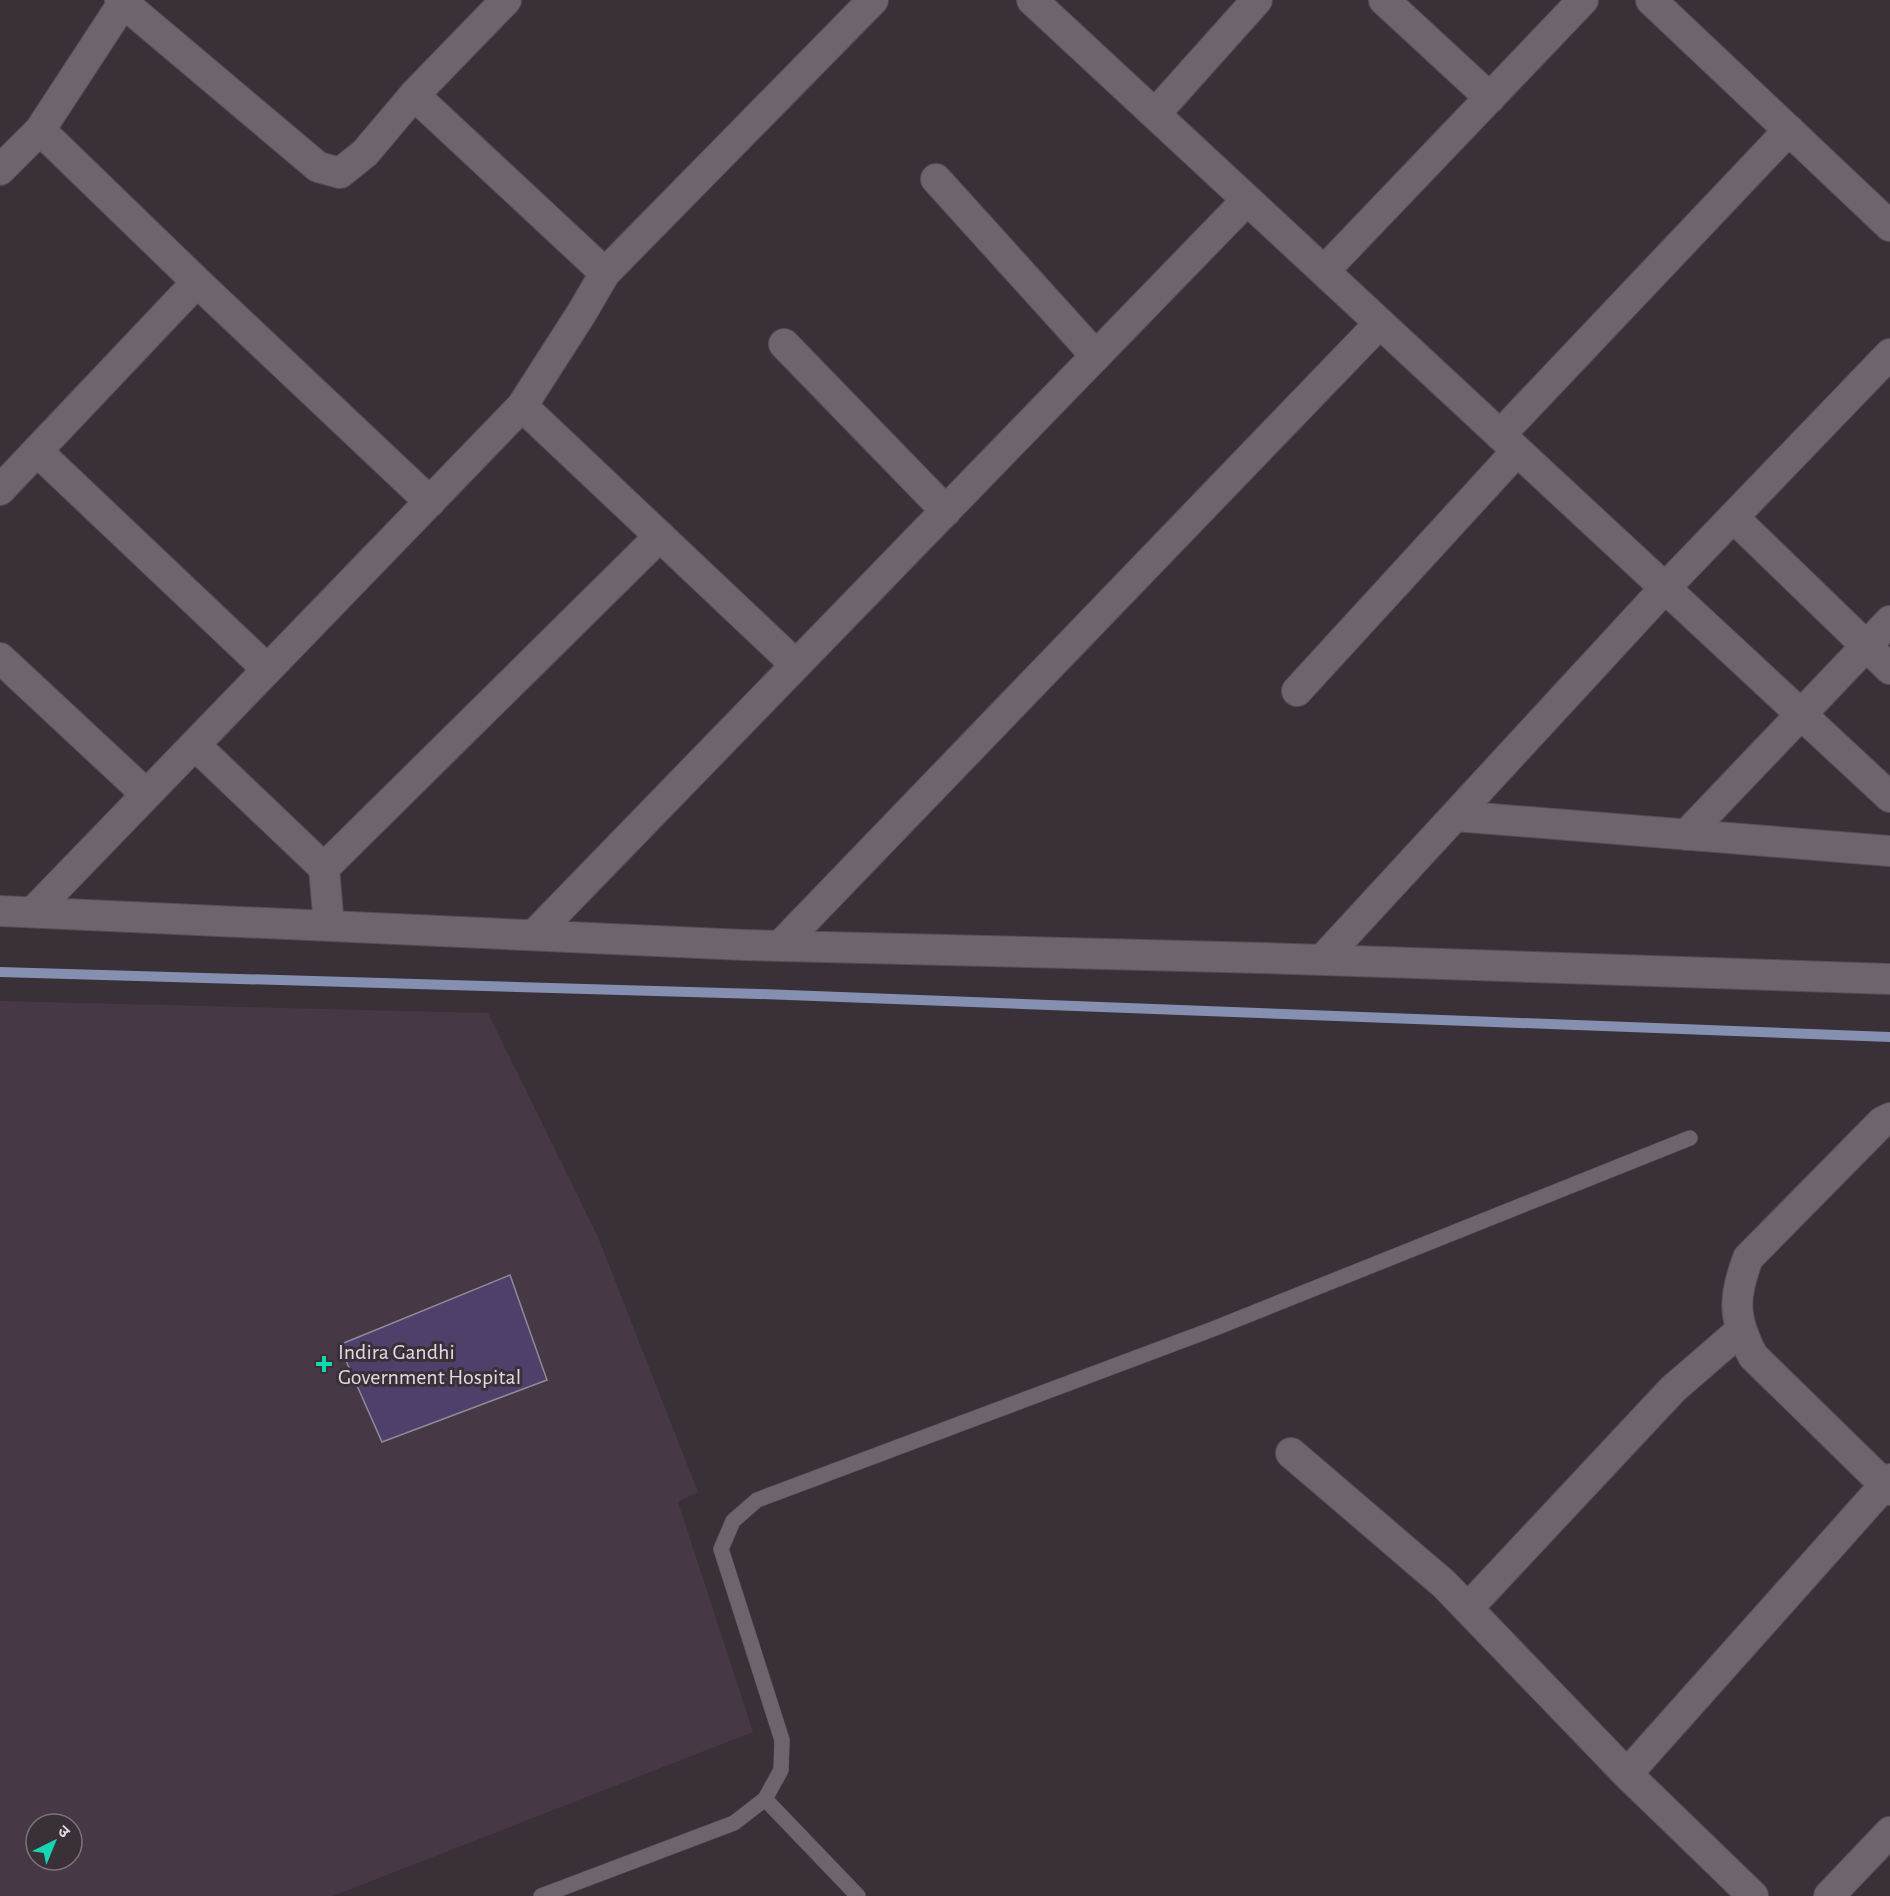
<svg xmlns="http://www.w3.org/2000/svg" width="1890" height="1896" font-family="'Alegreya Sans','Noto Sans Devanagari',sans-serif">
  <rect width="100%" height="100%" fill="#393038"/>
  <path fill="#463845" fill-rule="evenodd" d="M 0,1001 L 488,1013 L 598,1237 L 698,1492 L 678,1502 L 753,1732 L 333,1896 L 0,1896 ZM 36,1824 L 72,1824 L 72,1860 L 36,1860 Z"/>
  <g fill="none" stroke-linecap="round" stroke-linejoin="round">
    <path stroke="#858faf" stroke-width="10" d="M 0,972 L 759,994 L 1890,1037"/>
  </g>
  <path fill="#4e406b" stroke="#8e8b97" stroke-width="1.5" d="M 510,1275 L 547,1380 L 382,1442 L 339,1345 Z"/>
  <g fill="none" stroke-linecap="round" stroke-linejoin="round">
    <defs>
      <path id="service" d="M 765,1799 L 858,1896
        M 541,1896 L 734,1823 L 765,1799 L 781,1770 L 782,1740 L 721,1549 L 733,1521 L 757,1500 L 1213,1329 L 1690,1138"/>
      <path id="minor" d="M 120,0 L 318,167 L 340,173 L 365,153 L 414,95 L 506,0
        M 1032,0 L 1890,797
        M 1384,0 L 1490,98
        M 1651,0 L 1890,226
        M 414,95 L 605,273 L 873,0
        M 1155,114 L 1257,0
        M 40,130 L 197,282 L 430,502
        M 0,170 L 40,130 L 125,0
        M 936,179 L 1096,356
        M 1324,271 L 1583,0
        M 784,344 L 946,511
        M 522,406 L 796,665
        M 1500,435 L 1789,130
        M 37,451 L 267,669
        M 0,490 L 197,282
        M 1733,517 L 1890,669
        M 0,658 L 146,794
        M 1297,691 L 1517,451
        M 195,745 L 324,868
        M 1455,816 L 1890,851
        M 1686,835 L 1890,621
        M 0,911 L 744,945 L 1263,958 L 1890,979
        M 33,912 L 522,406 L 581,314 L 605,273
        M 329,926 L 324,868 L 660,536
        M 534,935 L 1247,200
        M 780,946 L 1380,323
        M 1322,960 L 1665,588 L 1890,354
        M 1890,1118 L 1882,1122 L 1748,1258 C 1733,1298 1733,1318 1753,1356 L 1890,1490
        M 1291,1453 L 1444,1584 L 1627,1774 L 1753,1896
        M 1468,1608 L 1673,1389 L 1740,1331
        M 1627,1774 L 1890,1479
        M 1829,1896 L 1890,1832"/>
    </defs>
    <use href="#service" stroke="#564e55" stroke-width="16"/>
    <use href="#minor" stroke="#564e55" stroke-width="32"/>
    <use href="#service" stroke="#6e646d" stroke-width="15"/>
    <use href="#minor" stroke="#6e646d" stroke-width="30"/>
  </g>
  <path fill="#15d5b3" stroke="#393038" stroke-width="2" d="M321 1355h6v6h6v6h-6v6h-6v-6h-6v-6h6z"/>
  <g text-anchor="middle" stroke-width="6" stroke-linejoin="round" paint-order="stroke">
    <g font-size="22" fill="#e0dadf" stroke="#393038" text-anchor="start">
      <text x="338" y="1359">Indira Gandhi<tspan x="338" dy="25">Government Hospital</tspan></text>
    </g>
  </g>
  <g transform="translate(54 1842) rotate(43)"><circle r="28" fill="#393038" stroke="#7c747b" stroke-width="1.5"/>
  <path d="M0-4.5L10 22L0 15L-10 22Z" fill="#15d5b3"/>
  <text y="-9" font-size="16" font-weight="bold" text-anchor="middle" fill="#e0dadf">उ</text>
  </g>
</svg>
